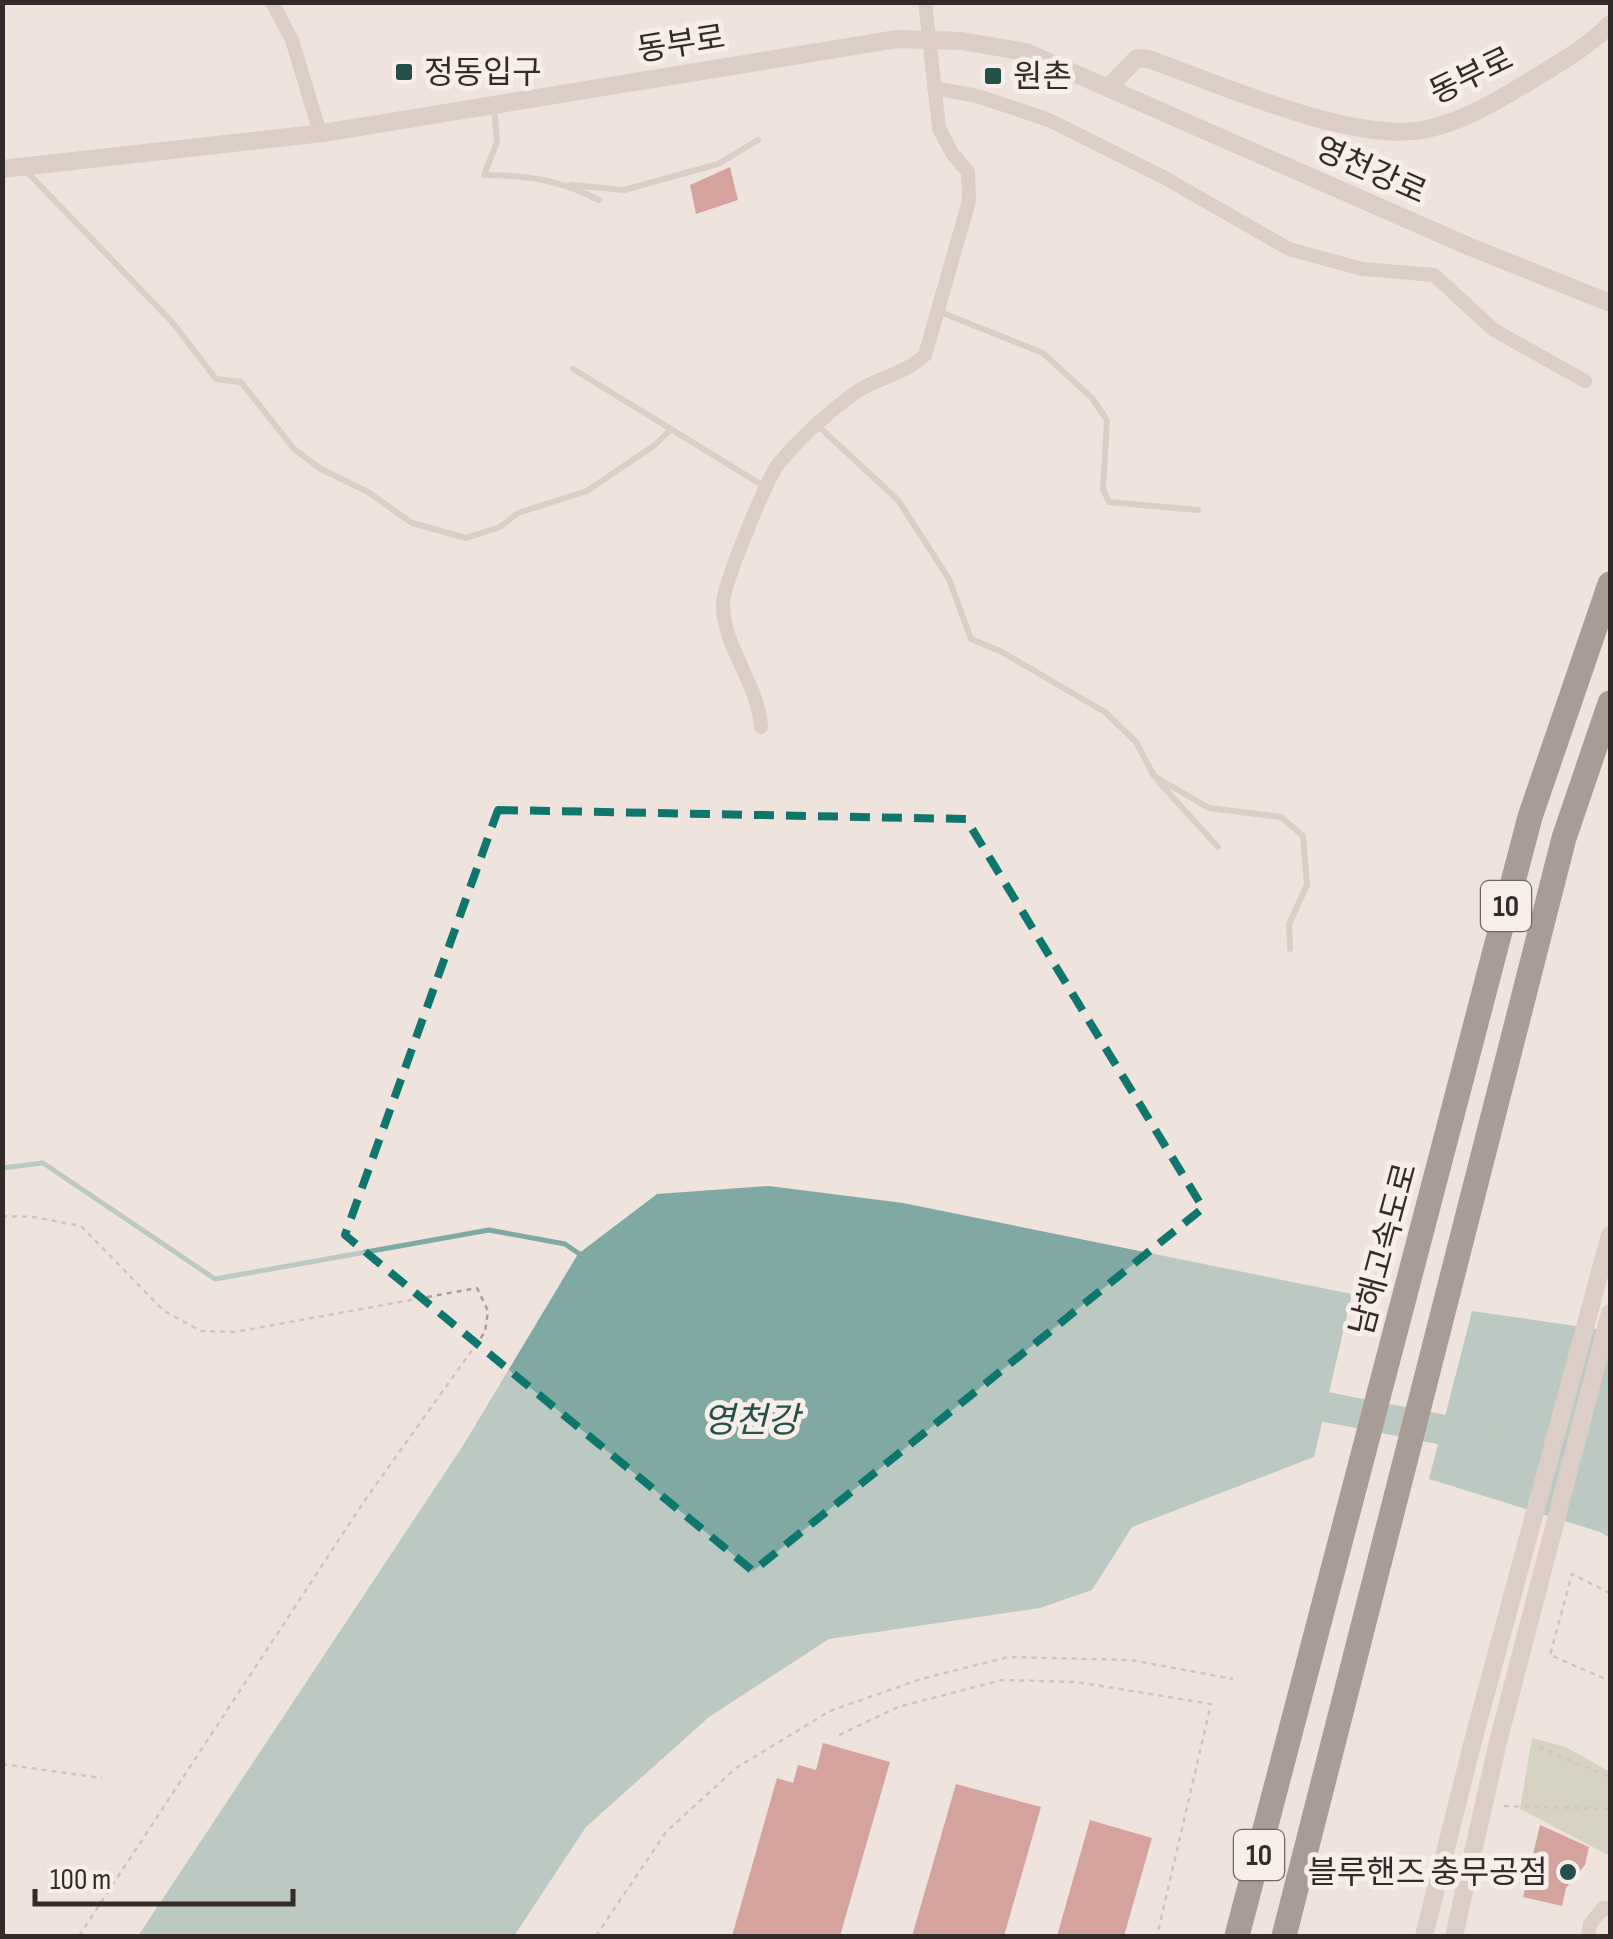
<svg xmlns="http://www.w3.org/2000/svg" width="1613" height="1939" font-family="'Sofia Sans Condensed','Noto Sans KR',sans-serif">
  <rect width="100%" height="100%" fill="#efe3dd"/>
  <path fill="#b9bc9f" d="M 1532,1738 L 1566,1747 L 1610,1772 L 1610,1856 L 1520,1809 Z"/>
  <path fill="#7fa9a2" d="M 769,1186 L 903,1203 L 1352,1294 L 1314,1457 L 1132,1527 L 1092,1590 L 1040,1608 L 829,1639 L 709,1717 L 586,1827 L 514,1936 L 138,1936 L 464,1444 L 578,1254 L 657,1194 Z
    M 1472,1311 L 1610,1331 L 1610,1538 L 1600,1532 L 1429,1479 Z"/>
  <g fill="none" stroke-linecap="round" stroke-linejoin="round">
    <path stroke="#7fa9a2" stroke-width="5" d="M 2,1168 L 43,1163 L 215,1279 L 489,1230 L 565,1244 L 584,1257"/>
    <path stroke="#7fa9a2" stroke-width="30" d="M 1285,1399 L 1480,1437"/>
  </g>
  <path fill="#b75653" d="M 730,167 L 738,200 L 696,214 L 690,185 Z
    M 823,1743 L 890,1762 L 840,1936 L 732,1936 L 777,1778 L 793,1783 L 798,1765 L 816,1770 Z
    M 956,1784 L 1041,1807 L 1004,1936 L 912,1936 Z
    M 1090,1820 L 1152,1838 L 1124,1936 L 1057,1936 Z
    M 1540,1825 L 1589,1847 L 1585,1865 L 1566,1888 L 1562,1906 L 1523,1897 Z"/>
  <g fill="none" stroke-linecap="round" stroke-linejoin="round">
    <path stroke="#b19b95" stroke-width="2.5" stroke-dasharray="5 5" stroke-linecap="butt" d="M 2,1216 L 34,1217 L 81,1226 L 164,1311 L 201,1331 L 235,1332 L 477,1288 L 488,1311 L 485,1332 L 365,1500 L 79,1936
      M 1610,1593 L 1572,1574 L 1550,1655 L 1610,1681
      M 839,1735 L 898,1707 L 1002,1680 L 1077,1682 L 1211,1704 L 1157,1936
      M 1539,1747 L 1610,1777
      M 2,1764 L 102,1778
      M 1504,1806 L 1610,1809
      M 596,1936 L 666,1832 L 736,1768 L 830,1711 L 921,1679 L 1008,1657 L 1131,1660 L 1233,1679"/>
    <path stroke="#c6b1aa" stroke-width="6" d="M 494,106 L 497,142 L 484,175 C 527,175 560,180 599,200
      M 26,171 L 173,323 L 216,379 L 241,382 L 294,449 L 321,469 L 368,492 L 412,523 L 466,538 L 500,527 L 518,513 L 587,491 L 655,445 L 671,429 L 767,488
      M 571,185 L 624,190 L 718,164 L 758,140
      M 940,312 L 1043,353 L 1092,398 L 1107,420 L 1103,489 L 1109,502 L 1198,510
      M 573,369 L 671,429
      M 817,425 L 898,500 L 949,579 L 971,639 L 1002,652 L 1105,712 L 1136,742 L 1154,776 L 1209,808 L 1281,817 L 1303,836 L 1307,885 L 1289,924 L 1290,949
      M 1158,781 L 1218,847"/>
    <path stroke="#c6b1aa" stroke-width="14" d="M 272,2 L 292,40 L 320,133
      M 934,88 L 977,96 L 1049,120 L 1165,178 L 1289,249 L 1362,269 L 1434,275 L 1494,330 L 1585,381
      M 761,727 C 758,683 723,647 723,604 C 723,584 767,479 779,463 C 800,438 825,415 852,395 C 874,378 904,375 925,355 L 969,201 L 968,172 L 952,153 L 939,128 L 925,2
      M 1588,1936 L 1590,1924 L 1603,1908 L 1610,1909"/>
    <path stroke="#c6b1aa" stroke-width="18" d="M 1108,88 L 1468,246 L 1610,303
      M 2,169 L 323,133 L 897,39 L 962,41 L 1026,52 L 1108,88 L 1137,58 L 1148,59 C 1220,84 1354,145 1427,129 C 1465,121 1498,100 1530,81 C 1559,63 1587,48 1610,24
      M 1424,1936 L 1474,1737 L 1610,1235
      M 1454,1936 L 1498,1742 L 1610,1313"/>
    <path stroke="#544341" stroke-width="25" d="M 1237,1936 L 1530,817 L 1610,584
      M 1284,1936 L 1564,838 L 1610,703"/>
  </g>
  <path d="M0 0H1613V1939H0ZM 498,810 L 966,819 L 1203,1208 L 753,1571 L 345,1235 Z" fill="#efe3dd" fill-opacity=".55" fill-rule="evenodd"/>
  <path fill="none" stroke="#0f766e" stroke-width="8" stroke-dasharray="20 12" stroke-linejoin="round" d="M 498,810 L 966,819 L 1203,1208 L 753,1571 L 345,1235 Z"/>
  <g fill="#23514a" stroke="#f7eee9" stroke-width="4">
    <rect x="394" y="62" width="20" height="20" rx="5"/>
    <rect x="983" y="66" width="20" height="20" rx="5"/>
    <circle cx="1568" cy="1872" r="10"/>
  </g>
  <g text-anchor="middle" stroke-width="10" stroke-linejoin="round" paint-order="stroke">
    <g fill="#f7eee9" stroke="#6e6563" stroke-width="2.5">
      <rect x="1481" y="881" width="50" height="50" rx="8"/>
      <rect x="1234" y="1830" width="50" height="50" rx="8"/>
    </g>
    <g font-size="30" font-weight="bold" fill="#342a29">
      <text x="1506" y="916">10</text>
      <text x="1259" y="1865">10</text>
    </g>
    <g font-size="32" fill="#342a29" stroke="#f7eee9">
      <text transform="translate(681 43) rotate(-9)" y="11">동부로</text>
      <text transform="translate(1471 75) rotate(-26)" y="11">동부로</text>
      <text transform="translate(1371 170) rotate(24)" y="11">영천강로</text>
      <text transform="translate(1383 1249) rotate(-75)" y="11">남해고속도로</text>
    </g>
    <g font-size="32" fill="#342a29" stroke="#f7eee9" text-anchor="start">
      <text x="424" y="83">정동입구</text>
      <text x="1013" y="87">원촌</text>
      <text x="1548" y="1883" text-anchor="end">블루핸즈 충무공점</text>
    </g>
    <g font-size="35" font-style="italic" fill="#23514a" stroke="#f7eee9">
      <text x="751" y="1432">영천강</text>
    </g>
  </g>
  <rect width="1613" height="1939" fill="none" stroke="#342a29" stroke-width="10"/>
  <path d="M35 1889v15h258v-15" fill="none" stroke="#342a29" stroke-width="5"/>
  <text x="50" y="1889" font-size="30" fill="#342a29" stroke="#f7eee9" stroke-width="8" paint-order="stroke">100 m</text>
</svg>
